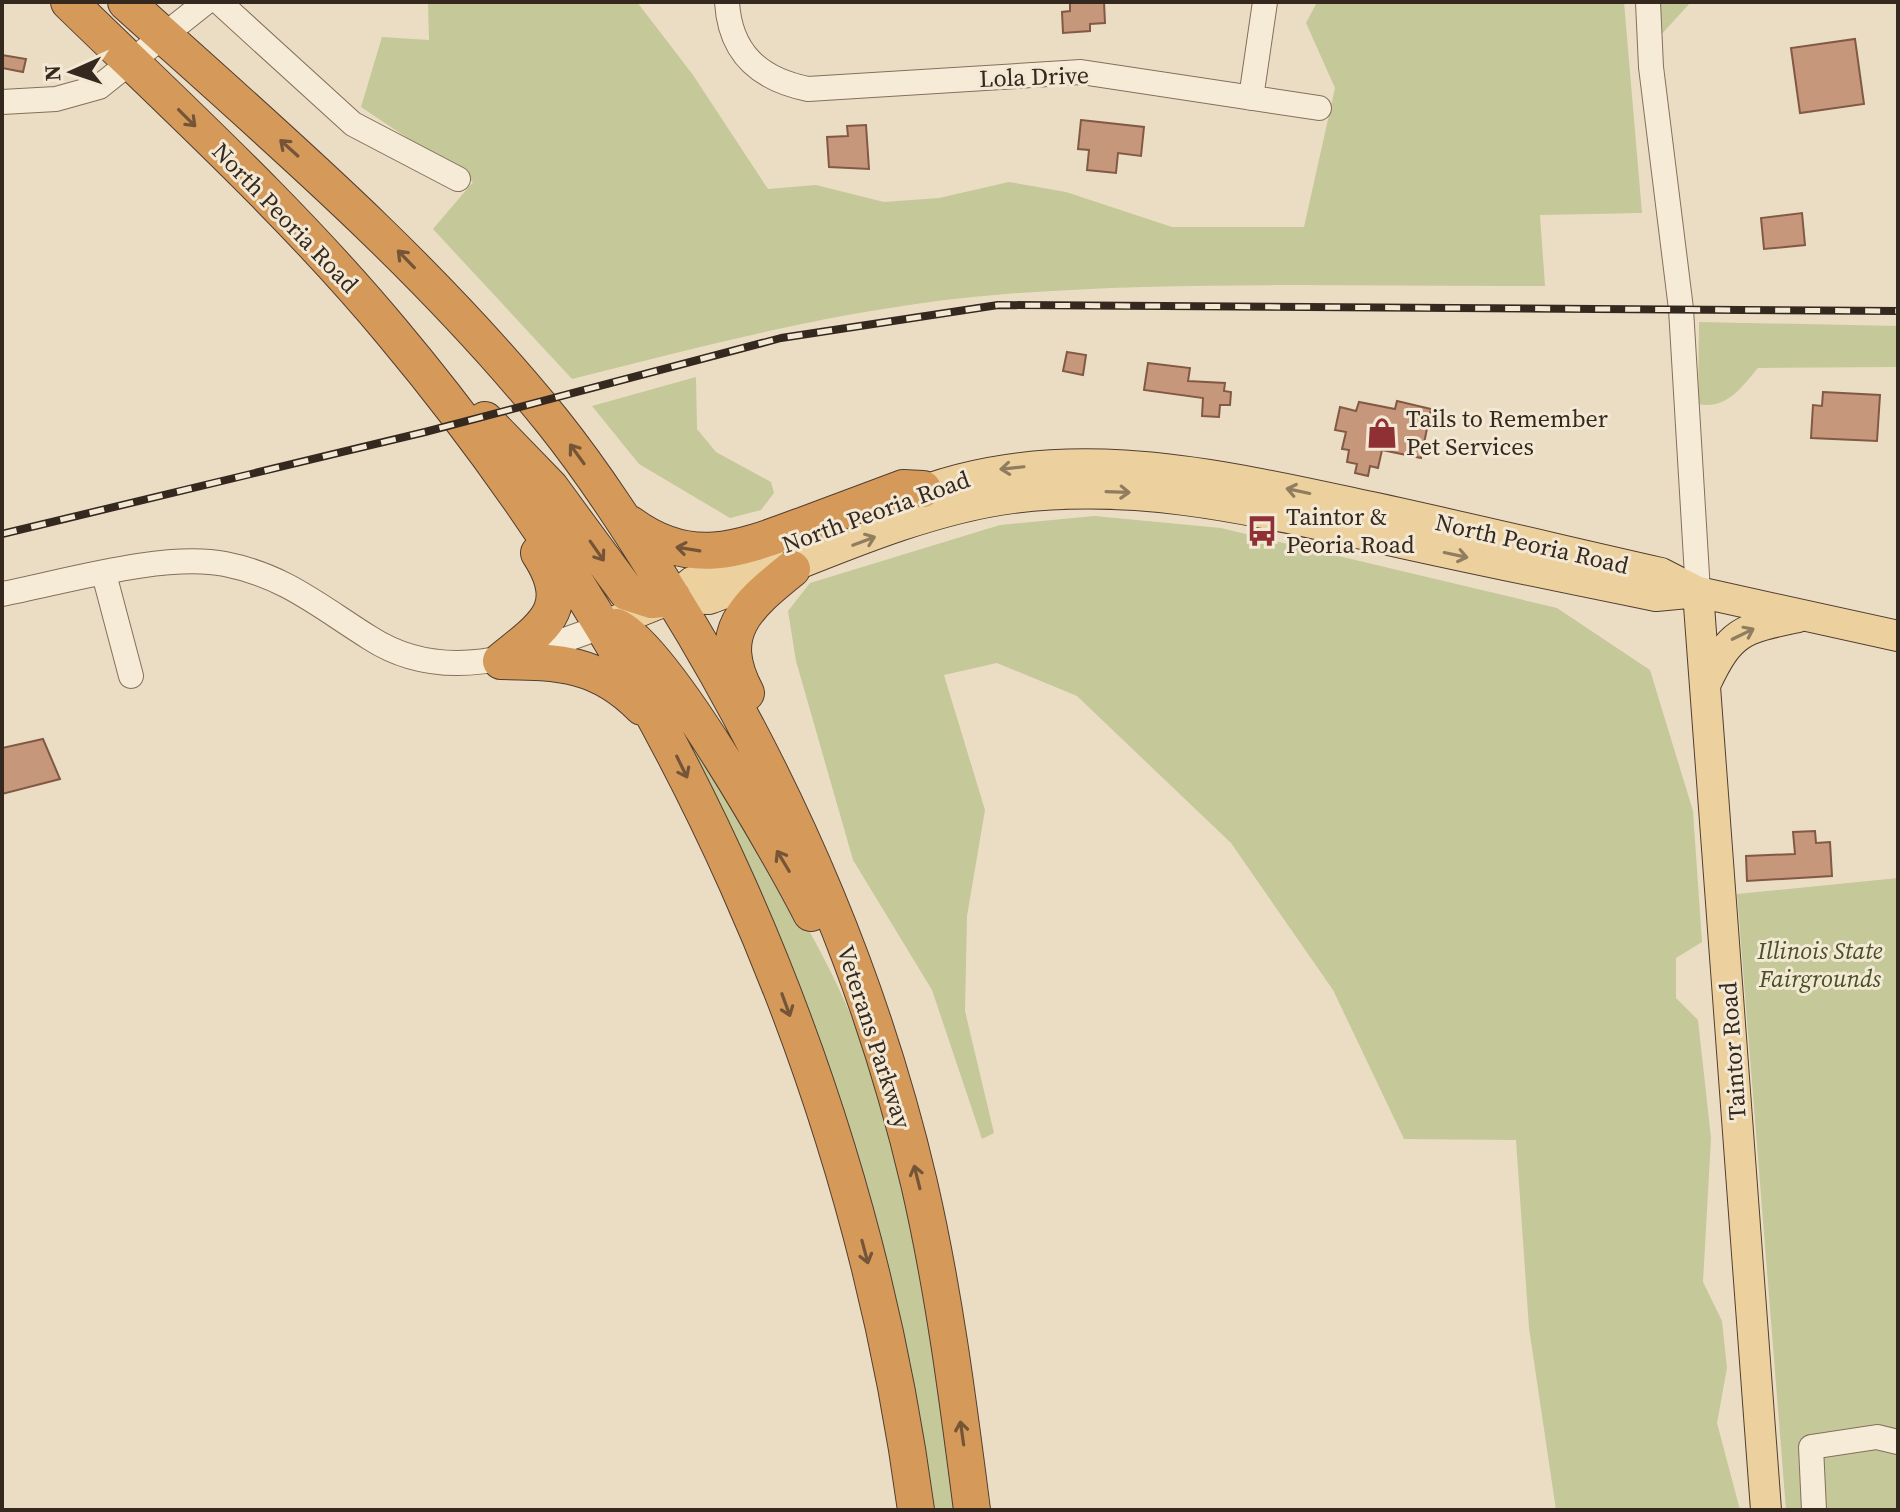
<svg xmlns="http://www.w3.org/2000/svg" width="1900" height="1512" font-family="'Source Serif 4',serif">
  <rect width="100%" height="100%" fill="#ebddc4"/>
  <path fill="#c5c899" d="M 428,2 L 637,2 L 693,75 L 768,189 L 816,185 L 884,202 L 939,198 L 1009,182 L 1066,192 L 1172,227 L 1304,227 L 1335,88 L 1306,23 L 1317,2 L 1624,2 L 1642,213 L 1540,215 L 1545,286 C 1366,287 1185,280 1006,294 C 859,305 714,343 572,379 L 433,229 L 473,182 L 361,107 L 382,37 L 429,40 Z
    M 1659,2 L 1691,2 L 1660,36 Z
    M 1699,322 L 1898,326 L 1898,367 L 1758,368 C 1741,388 1726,410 1698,404 Z
    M 696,377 L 697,429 L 716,452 L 771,482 L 774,493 L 761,510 L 730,518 L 639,464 L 592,406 Z
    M 1094,516 L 1221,528 L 1557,608 L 1650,670 L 1693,811 L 1702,942 L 1676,958 L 1676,998 L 1698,1020 L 1711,1138 L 1703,1282 L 1722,1321 L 1727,1368 L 1717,1423 L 1740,1510 L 1556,1510 L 1529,1328 L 1516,1140 L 1404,1139 L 1333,990 L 1231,843 L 1077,696 L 997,663 L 944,675 L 985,810 L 967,916 L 965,1011 L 994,1133 L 982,1139 L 932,990 L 853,860 L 796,661 L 788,611 L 810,583 L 1000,525 Z
    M 672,715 C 746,827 836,952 875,1081 C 918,1220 935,1366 957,1510 L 931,1510 L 915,1408 Z
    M 1898,878 L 1898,1510 L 1786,1510 L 1737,894 Z"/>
  <path fill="#c7977c" stroke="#825943" stroke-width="2" d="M 1070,2 L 1104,2 L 1105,23 L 1090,24 L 1090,31 L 1063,33 L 1062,12 L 1070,11 Z
    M 1855,39 L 1864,104 L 1800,113 L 1791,48 Z
    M 2,55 L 26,59 L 23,72 L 2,68 Z
    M 1081,120 L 1144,127 L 1141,156 L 1118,153 L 1116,173 L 1087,170 L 1089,150 L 1078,149 Z
    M 866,125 L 869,169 L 829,167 L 827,137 L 848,136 L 847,126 Z
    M 1802,213 L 1805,245 L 1764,249 L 1761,218 Z
    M 1067,352 L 1086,355 L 1083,375 L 1063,371 Z
    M 1148,363 L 1190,368 L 1188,381 L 1225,383 L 1224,391 L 1231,392 L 1230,405 L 1220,405 L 1219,417 L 1202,416 L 1203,398 L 1144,390 Z
    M 1823,392 L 1880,395 L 1877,441 L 1811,438 L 1813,405 L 1822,406 Z
    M 1397,401 L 1431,409 L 1421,458 L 1382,450 L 1378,468 L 1370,466 L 1368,476 L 1355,473 L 1357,464 L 1347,462 L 1349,450 L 1342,449 L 1346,432 L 1335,430 L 1340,407 L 1356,411 L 1359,402 L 1395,409 Z
    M 43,739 L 60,779 L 2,794 L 2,748 Z
    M 1815,831 L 1816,843 L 1830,842 L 1832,876 L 1747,881 L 1746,856 L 1795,854 L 1793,832 Z"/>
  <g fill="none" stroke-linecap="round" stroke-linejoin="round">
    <defs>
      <path id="minor" d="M 219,2 L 353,124 L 458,179
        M 727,2 C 730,53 759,79 808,89 L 1081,72 L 1319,108
        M 1648,2 L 1651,67 L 1681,309 L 1698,592
        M 1251,98 L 1265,2
        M 2,102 L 56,99 L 99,87 L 206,2
        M 104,574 L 131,676
        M 2,594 C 64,582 164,552 225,564 C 285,576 319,606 370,638 C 446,687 527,654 603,626
        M 1814,1510 L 1811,1447 L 1877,1437 L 1898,1442"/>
      <path id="major" d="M 902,499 C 1053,434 1217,474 1371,507 C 1468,528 1564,551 1661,573 L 1698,592 L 1898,636
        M 1698,592 L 1766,1510
        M 673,598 L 709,599 C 805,564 912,511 1013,498 C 1147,482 1260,512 1389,540 C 1478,560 1567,578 1656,596 L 1698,592
        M 603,626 L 673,598 L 692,582 L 768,552
        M 1706,683 C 1731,630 1743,629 1798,617"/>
      <path id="highway" d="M 69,2 C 179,109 294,214 392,332 C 672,666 858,1077 916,1510
        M 126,2 C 275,136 427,266 553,422 C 596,476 633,534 669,592 C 782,774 870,974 919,1183 C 944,1291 958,1401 972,1510
        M 485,420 L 550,487 L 627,592 L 652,600 L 673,598
        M 630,524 C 691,569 740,549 804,525 C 837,513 870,500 903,488 L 923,489
        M 616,627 C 662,644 784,860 811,913
        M 501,661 C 544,626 575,608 539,553
        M 501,661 C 560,662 599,663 642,707
        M 746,693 C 714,633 746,606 792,569"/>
    </defs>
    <use href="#minor" stroke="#846f5c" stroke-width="26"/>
    <use href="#major" stroke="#523e30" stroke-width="32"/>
    <use href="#highway" stroke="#523e30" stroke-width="38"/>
    <use href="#minor" stroke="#f6ebd7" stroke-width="24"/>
    <use href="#major" stroke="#ecd09e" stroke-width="30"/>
    <use href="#highway" stroke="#d5995a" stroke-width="36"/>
    <defs>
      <path id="rail" d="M 2,534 L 425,432 L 781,338 L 998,305 L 1898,311"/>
    </defs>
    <use href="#rail" stroke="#35281f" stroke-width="8"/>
    <use href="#rail" stroke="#f3e8d3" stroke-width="5" stroke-dasharray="15" stroke-linecap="butt"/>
  </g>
  <defs><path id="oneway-shaft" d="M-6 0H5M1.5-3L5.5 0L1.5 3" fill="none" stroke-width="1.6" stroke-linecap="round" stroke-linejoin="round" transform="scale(2)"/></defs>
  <g stroke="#755537">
    <use href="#oneway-shaft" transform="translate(187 118) rotate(45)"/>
    <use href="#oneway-shaft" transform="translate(289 148) rotate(-138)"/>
    <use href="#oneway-shaft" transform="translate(406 259) rotate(-134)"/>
    <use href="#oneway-shaft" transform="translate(577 454) rotate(-126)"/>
    <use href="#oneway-shaft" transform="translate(688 549) rotate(-171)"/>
    <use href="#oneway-shaft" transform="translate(597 551) rotate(55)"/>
    <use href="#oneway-shaft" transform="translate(682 767) rotate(64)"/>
    <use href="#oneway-shaft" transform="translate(783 861) rotate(-121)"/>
    <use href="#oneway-shaft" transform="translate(786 1005) rotate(70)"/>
    <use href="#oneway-shaft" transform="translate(917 1177) rotate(-104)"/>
    <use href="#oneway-shaft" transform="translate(865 1252) rotate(75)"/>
    <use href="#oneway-shaft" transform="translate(962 1433) rotate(-98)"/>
  </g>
  <g stroke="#907c5e">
    <use href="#oneway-shaft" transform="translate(1012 468) rotate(174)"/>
    <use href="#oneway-shaft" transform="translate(1298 491) rotate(-168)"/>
    <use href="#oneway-shaft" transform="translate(1118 492) rotate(2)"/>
    <use href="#oneway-shaft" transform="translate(864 541) rotate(-21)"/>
    <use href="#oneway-shaft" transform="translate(1456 555) rotate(12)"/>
    <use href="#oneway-shaft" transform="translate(1743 634) rotate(-26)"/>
  </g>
  <defs>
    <symbol id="shop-bare" viewBox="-9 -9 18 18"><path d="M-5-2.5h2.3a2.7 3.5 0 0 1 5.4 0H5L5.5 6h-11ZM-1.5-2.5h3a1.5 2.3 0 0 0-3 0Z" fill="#8f3035" stroke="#f3e8d3" stroke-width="2.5" paint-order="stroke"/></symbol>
    <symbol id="bus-bare" viewBox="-9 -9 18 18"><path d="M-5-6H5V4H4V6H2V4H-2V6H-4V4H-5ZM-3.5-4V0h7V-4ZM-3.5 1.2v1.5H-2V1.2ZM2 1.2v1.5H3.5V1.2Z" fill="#8f3035" stroke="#f3e8d3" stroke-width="2.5" paint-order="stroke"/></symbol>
  </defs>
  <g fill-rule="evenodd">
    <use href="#shop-bare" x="1360" y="411" width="44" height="44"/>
    <use href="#bus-bare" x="1240" y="509" width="44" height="44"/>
  </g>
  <g text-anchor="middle" stroke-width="6" stroke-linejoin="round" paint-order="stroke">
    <g font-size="24" fill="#35281f" stroke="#f3e8d3">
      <text transform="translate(1034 77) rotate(-2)" y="8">Lola Drive</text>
      <text transform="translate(285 218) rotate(46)" y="8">North Peoria Road</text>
      <text transform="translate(876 512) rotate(-20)" y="8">North Peoria Road</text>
      <text transform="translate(1532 544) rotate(13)" y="8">North Peoria Road</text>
      <text transform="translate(874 1037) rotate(72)" y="8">Veterans Parkway</text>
      <text transform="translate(1733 1051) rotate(-94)" y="8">Taintor Road</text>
    </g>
    <g font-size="24" fill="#35281f" stroke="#f3e8d3" text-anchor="start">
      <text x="1406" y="427">Tails to Remember<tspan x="1406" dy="28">Pet Services</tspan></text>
      <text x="1286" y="525">Taintor &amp;<tspan x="1286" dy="28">Peoria Road</tspan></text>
    </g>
    <g font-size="24" font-style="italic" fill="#485027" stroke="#f3e8d3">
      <text x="1820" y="959">Illinois State<tspan x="1820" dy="28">Fairgrounds</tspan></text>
    </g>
  </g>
  <rect width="1900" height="1512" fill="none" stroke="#35281f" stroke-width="8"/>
  <g transform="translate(72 72) rotate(267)" stroke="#f3e8d3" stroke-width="6" paint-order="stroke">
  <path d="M0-6L14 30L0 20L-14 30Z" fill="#35281f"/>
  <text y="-12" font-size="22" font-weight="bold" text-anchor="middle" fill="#35281f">N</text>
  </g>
</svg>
